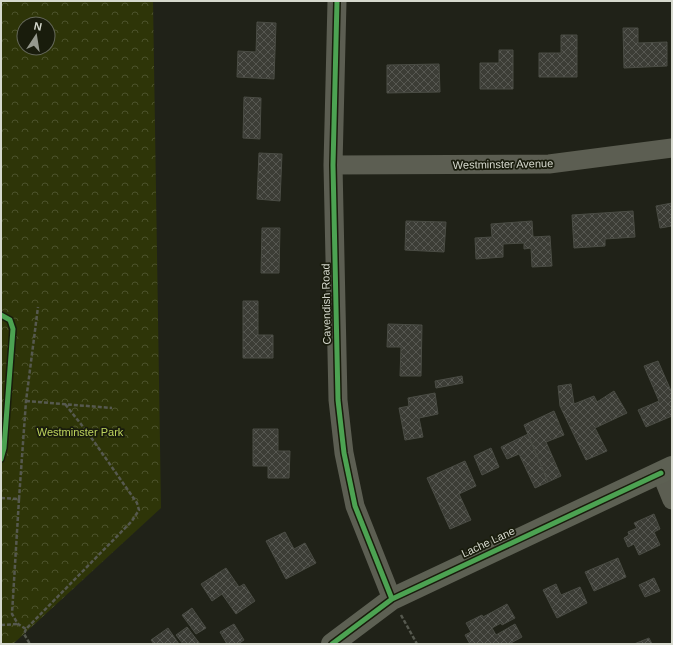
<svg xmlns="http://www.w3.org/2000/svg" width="673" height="645" font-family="Helvetica,sans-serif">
  <defs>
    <pattern id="park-crowns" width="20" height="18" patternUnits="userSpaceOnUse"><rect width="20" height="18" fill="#2e3508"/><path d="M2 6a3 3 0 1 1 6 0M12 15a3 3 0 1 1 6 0" fill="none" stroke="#4c522b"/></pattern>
    <pattern id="building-cross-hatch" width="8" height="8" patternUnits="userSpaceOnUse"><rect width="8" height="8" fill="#3c3d36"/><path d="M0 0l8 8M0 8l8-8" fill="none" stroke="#575852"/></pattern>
  </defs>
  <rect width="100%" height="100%" fill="#202218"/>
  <path fill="url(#park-crowns)" fill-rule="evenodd" d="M 1,1 L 153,1 L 161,508 L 13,644 L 1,644 ZM 24,24 L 48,24 L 48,48 L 24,48 Z"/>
  <path fill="url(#building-cross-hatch)" stroke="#4a4c44" d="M 257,22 L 276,23 L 274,79 L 237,77 L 238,51 L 256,52 Z
    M 623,28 L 638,28 L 638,43 L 667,42 L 667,66 L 624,68 Z
    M 561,35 L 577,35 L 577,77 L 539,77 L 539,53 L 561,53 Z
    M 499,50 L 513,50 L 513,89 L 480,89 L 480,63 L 499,63 Z
    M 439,64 L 440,92 L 387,93 L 387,65 Z
    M 244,97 L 261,98 L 260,139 L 243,138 Z
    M 259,153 L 282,154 L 280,201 L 257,199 Z
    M 672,203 L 672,226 L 660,228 L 656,206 Z
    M 633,211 L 635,237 L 605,239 L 605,246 L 574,248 L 572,215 Z
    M 406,221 L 446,222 L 444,252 L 405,250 Z
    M 532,221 L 533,237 L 550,236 L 552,266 L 532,267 L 531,248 L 524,249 L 524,243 L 503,244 L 503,257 L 476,259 L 475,238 L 492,237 L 491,224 Z
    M 262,228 L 280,228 L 279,273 L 261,273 Z
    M 243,301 L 258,301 L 258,335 L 273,335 L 273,358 L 243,358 Z
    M 388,324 L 422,325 L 421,376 L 400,376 L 401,347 L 387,347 Z
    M 658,361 L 672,393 L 672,416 L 646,427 L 638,410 L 659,401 L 644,366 Z
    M 462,376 L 463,383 L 436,388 L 435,381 Z
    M 571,384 L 574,404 L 594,396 L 597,402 L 614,391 L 627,413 L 595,428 L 607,451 L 586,460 L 560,406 L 558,386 Z
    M 435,393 L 438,414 L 419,418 L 423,437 L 405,440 L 399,408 L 409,406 L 408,398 Z
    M 554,411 L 564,435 L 546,442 L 561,476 L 548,482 L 524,425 Z
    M 253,429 L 278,429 L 278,451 L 290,451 L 289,478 L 268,478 L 268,466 L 253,466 Z
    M 528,434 L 548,482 L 535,488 L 519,454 L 507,459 L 501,447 Z
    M 491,448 L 499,467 L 482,475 L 474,456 Z
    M 465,461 L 476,486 L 459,494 L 471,520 L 450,529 L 427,478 Z
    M 654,514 L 660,529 L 654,532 L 660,545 L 639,555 L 634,544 L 628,547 L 624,538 L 629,535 L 628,532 L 637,528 L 634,523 Z
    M 285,532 L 294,549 L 305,543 L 316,563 L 286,579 L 266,541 Z
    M 618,558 L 626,577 L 594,591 L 585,572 Z
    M 226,568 L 239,587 L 244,584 L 255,601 L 236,614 L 222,594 L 212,601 L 201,584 Z
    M 654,578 L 660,591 L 645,597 L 639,585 Z
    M 556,584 L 561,595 L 580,587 L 587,603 L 557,618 L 543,590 Z
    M 507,604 L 515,618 L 502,625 L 501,623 L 492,628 L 496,635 L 515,624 L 522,637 L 509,644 L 470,644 L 465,635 L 471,632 L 466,623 L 482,615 L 483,617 Z
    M 192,608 L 206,628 L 196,634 L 182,615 Z
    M 234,624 L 244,640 L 238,644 L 227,644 L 220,632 Z
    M 187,627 L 200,644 L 183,644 L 176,635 Z
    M 168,628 L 179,644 L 154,644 L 151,640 Z
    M 649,638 L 652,644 L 634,644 Z"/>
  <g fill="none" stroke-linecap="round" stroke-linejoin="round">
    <path stroke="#56594f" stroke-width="2.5" stroke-dasharray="4 2" stroke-linecap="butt" d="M 26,401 L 112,408
      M 1,498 L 19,499 L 26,401 L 38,307
      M 19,499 L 12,614 L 18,624 L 26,629 L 132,521 L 139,510 L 137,503 L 88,433 L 65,404
      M 401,615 L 417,644
      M 1,625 L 18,624
      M 26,629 L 24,634 L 30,644"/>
    <path stroke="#5c5e52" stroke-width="19" d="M 337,1 L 333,165 L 338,400 L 344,453 L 355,506 L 392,599
      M 333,165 L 549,164 L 672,148
      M 661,473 L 672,500"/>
    <path stroke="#5d6053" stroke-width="22" d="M 332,644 L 392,599 L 672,467"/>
    <defs>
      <path id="cycleway" d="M 337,1 L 333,165 L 338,400 L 344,453 L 355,506 L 392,599
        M 1,315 L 10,320 L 13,329 L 4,448 L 1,459
        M 332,644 L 392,599 L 661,473"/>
    </defs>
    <use href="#cycleway" stroke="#191c0c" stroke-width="8"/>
    <use href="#cycleway" stroke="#4ca352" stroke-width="5"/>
  </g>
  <g text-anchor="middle" stroke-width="3.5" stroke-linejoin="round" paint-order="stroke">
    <g font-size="11" fill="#d6d9ce" stroke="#191c0c">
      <text transform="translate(503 164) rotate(-1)" y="4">Westminster Avenue</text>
      <text transform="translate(326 304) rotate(-91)" y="4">Cavendish Road</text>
      <text transform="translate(488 542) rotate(-25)" y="4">Lache Lane</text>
    </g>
    <g font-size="11" fill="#bdd35d" stroke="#191c0c">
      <text x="80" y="436">Westminster Park</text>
    </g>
  </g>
  <rect width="673" height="645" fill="none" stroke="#d6d9ce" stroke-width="4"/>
  <g transform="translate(36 36) rotate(12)"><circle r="19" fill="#191c0c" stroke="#65685a"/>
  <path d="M0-3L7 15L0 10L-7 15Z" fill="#96998e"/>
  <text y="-6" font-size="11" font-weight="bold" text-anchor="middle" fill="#d6d9ce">N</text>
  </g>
</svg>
